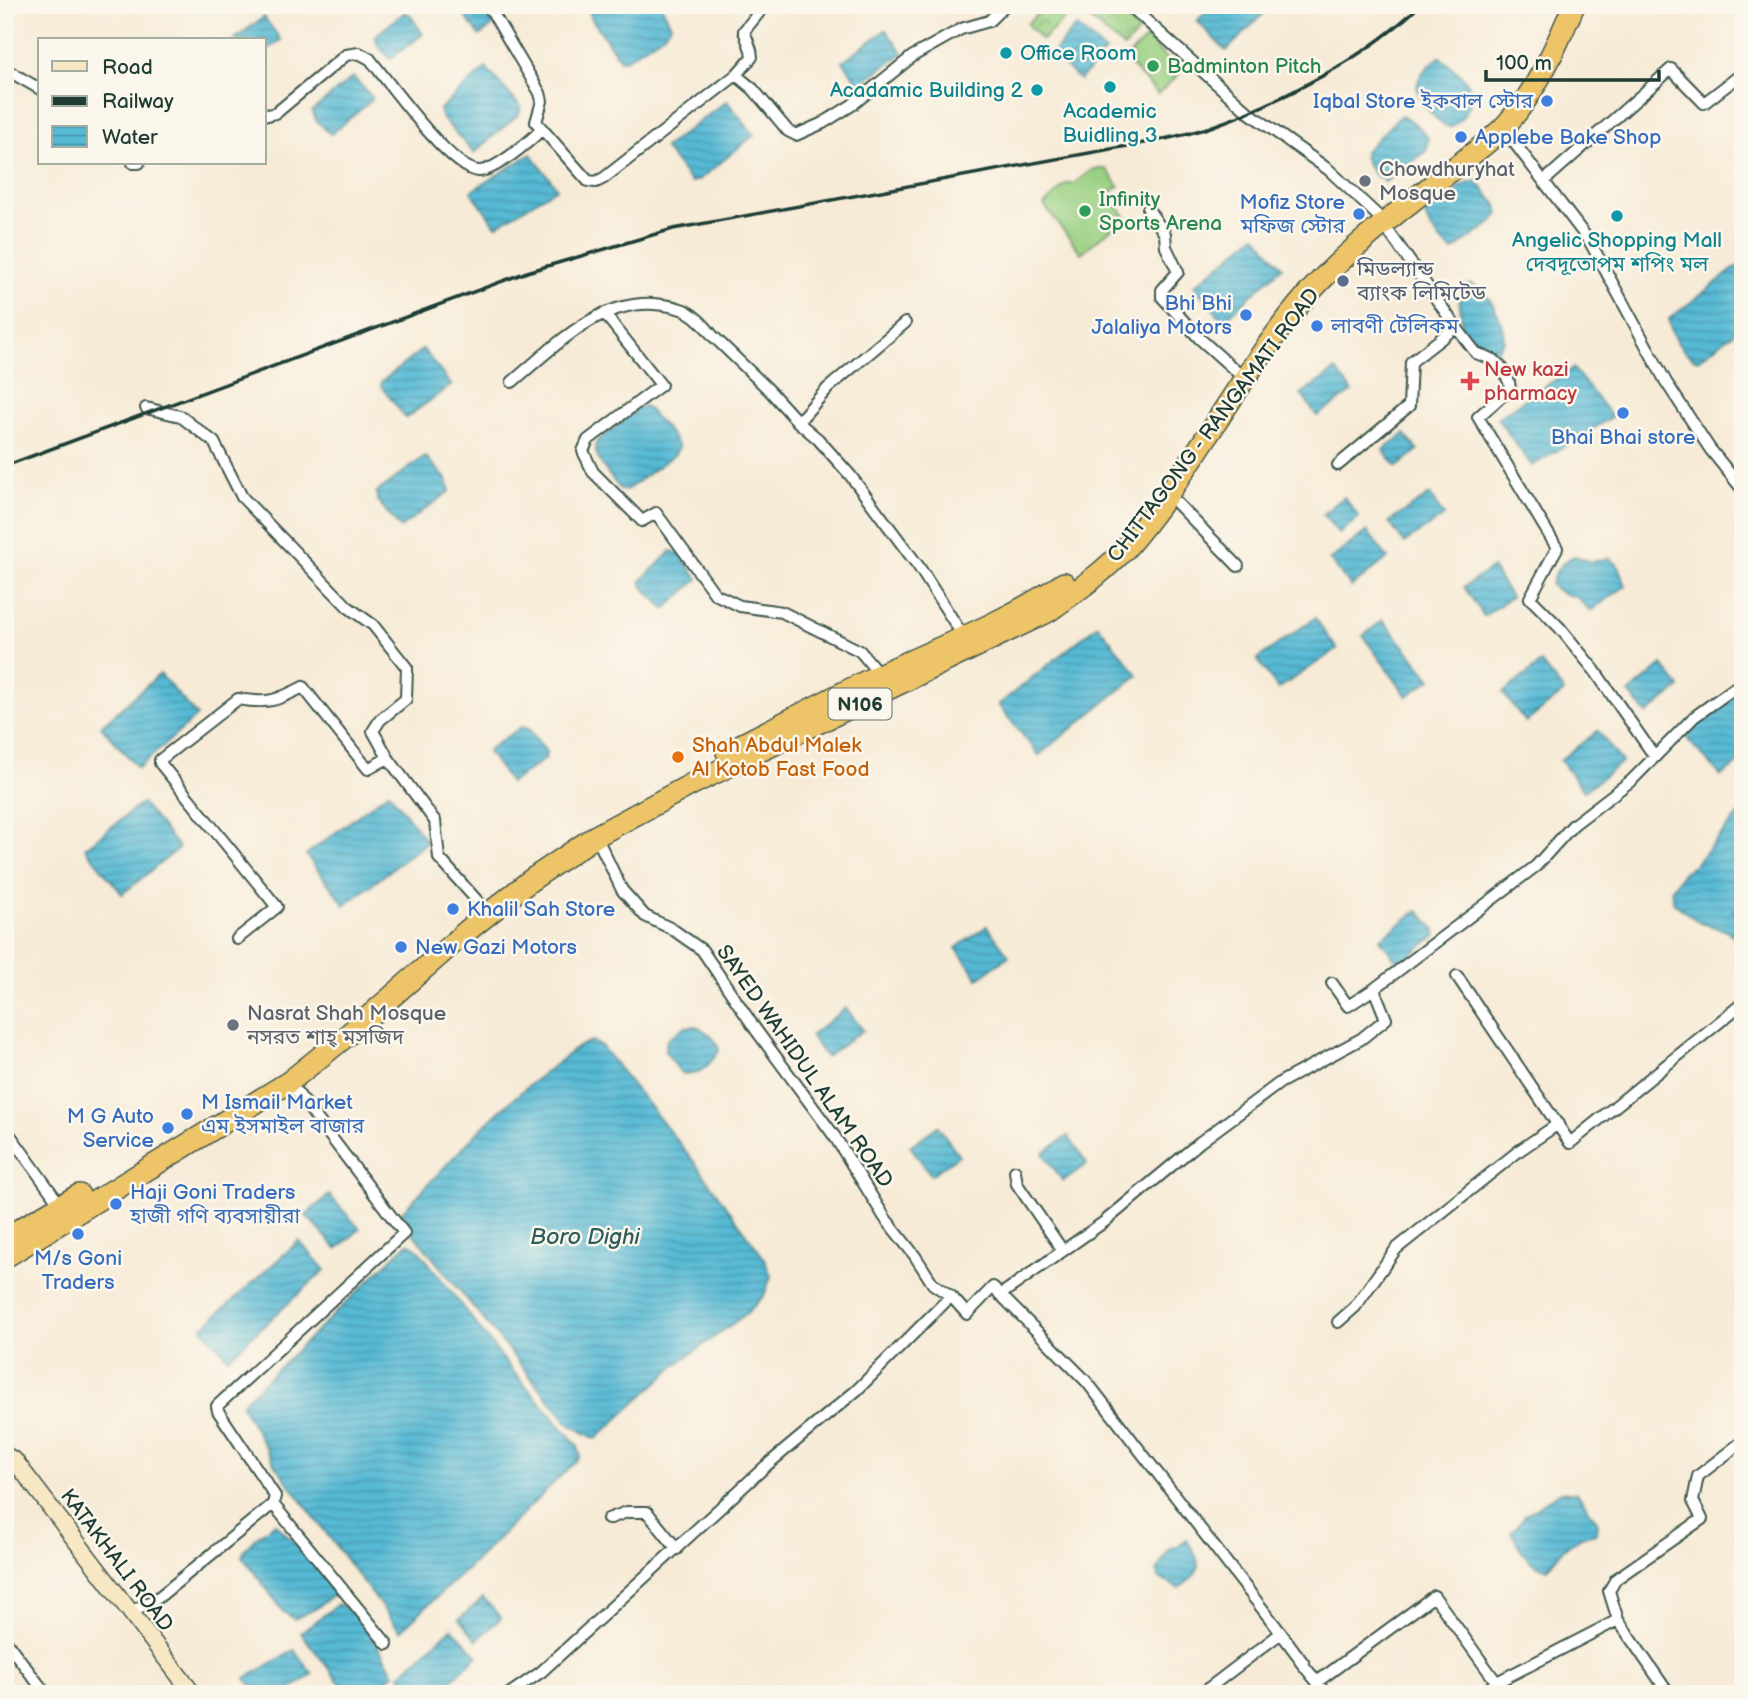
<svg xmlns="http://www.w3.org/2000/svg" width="1748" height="1699" font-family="'Balsamiq Sans','Noto Sans Bengali',sans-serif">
  <defs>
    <pattern id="park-crowns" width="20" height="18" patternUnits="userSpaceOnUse" patternTransform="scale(1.75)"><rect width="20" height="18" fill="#9ad082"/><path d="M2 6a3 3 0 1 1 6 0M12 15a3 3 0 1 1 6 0" fill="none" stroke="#7daa6b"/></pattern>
    <pattern id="water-rules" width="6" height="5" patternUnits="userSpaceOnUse" patternTransform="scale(1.75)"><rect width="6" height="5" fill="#56bad5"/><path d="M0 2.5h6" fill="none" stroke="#4798ae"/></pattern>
  </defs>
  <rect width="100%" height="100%" fill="#fbf7ec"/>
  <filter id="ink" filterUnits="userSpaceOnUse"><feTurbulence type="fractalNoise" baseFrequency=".0143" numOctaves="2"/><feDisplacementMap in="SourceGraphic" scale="14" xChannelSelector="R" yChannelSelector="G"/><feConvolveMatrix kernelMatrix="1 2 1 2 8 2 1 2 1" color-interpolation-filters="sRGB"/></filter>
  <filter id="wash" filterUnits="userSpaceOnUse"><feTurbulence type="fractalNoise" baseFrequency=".00686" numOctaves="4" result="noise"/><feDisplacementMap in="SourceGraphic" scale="28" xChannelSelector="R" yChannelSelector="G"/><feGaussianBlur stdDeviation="1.57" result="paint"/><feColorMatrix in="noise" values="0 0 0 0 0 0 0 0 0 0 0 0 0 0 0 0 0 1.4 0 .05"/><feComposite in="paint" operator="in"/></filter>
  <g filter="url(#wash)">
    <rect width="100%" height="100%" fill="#f7ebd7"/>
    <path fill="url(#park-crowns)" stroke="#5c865b" stroke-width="2" d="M 1047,5 L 1079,5 L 1042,40 L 1027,24 Z
      M 1083,5 L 1109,5 L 1139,31 L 1124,48 L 1080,10 Z"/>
    <path fill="#9ad082" stroke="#5c865b" stroke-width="2" d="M 1147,38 L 1180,73 L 1158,94 L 1125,59 Z
      M 1093,169 L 1106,169 L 1119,186 L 1108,195 L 1126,217 L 1081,253 L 1044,205 L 1066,184 L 1073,184 Z"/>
    <path fill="url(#water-rules)" stroke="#3a7c84" stroke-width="2" d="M 456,5 L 483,5 L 493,25 L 480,36 Z
      M 587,5 L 661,5 L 671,25 L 664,34 L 625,60 L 620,60 L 592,19 Z
      M 1213,5 L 1272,5 L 1226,51 L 1197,21 Z
      M 405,12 L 410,15 L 423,34 L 390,59 L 378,45 L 375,36 Z
      M 264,17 L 281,40 L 264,52 L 264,40 L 233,40 Z
      M 1076,26 L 1105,51 L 1080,80 L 1051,55 Z
      M 886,30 L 903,53 L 859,84 L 843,61 Z
      M 1440,57 C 1457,72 1482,86 1466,111 C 1462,119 1458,123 1450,127 C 1442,125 1438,120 1432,114 C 1409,91 1414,75 1440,57 Z
      M 486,68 L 521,107 L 519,114 L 474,153 L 441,117 L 440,109 Z
      M 353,77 L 371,96 L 372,100 L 331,134 L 329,133 L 316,120 L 312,111 Z
      M 727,101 L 754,135 L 699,180 L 691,182 L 664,148 Z
      M 1401,115 C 1413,121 1420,127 1428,138 L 1427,150 L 1385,182 C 1374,175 1364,165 1364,152 Z
      M 531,154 L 557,188 L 496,226 L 471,191 Z
      M 1476,181 L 1497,205 L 1499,214 L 1491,223 L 1453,251 C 1441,243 1428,228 1425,214 L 1460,186 Z
      M 1256,235 L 1282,267 L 1223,321 L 1194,286 Z
      M 1738,266 L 1743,272 L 1743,326 L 1698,360 C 1683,355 1670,335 1669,319 Z
      M 1469,284 C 1490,290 1503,320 1504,340 L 1494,355 L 1483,353 L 1462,327 L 1459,296 Z
      M 423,349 L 451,385 L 406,418 L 381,386 L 381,382 Z
      M 1573,368 L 1612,417 L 1532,466 L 1497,418 Z
      M 1336,370 L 1352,392 L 1317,416 L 1301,394 Z
      M 645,406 L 669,432 L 679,447 L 675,454 L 625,491 L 620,489 C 610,475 593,460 596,442 L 637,409 Z
      M 1405,434 L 1418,450 L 1397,467 L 1383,450 Z
      M 425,456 L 446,479 L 450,491 L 400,528 L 378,501 L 376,493 Z
      M 1430,495 L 1444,516 L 1404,543 L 1389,522 Z
      M 1344,497 L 1359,517 L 1339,534 L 1323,514 Z
      M 1367,531 L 1388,558 L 1351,587 L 1330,560 Z
      M 671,551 L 679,553 L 698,579 L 665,609 L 643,587 L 641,581 Z
      M 1574,556 L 1592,562 L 1609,558 L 1617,564 L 1626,586 L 1590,611 L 1577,597 L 1561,593 L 1551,585 C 1555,571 1561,563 1574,556 Z
      M 1492,568 L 1511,597 L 1484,616 L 1464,587 Z
      M 1315,618 L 1337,649 L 1278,689 L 1257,659 Z
      M 1383,620 L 1431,679 L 1407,696 L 1363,636 Z
      M 1098,625 L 1138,675 L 1039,755 L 998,705 Z
      M 1541,663 L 1564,692 L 1526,722 L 1503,693 Z
      M 1662,665 L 1680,687 L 1647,714 L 1629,693 Z
      M 160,674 L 197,716 L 138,768 L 101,726 Z
      M 1743,688 L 1743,760 L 1721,776 L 1688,740 L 1687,734 L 1698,722 Z
      M 521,727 L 529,729 L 546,752 L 545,759 L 510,783 L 488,752 L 489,749 Z
      M 1598,731 L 1622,762 L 1584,791 L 1560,760 Z
      M 389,792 L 427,842 L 345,905 L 306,855 Z
      M 142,803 L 179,848 L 122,894 L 85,848 Z
      M 1743,810 L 1743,904 L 1733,911 L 1743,911 L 1743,944 L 1725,930 L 1701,923 L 1692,917 L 1674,903 L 1671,890 L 1682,874 L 1695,864 Z
      M 1418,910 L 1434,928 L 1436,935 L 1399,964 L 1380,939 Z
      M 987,926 L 1009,956 L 978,978 L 956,948 Z
      M 846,1008 L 863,1030 L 826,1057 L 810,1036 Z
      M 696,1026 C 707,1032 717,1038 719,1051 C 708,1066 702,1076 681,1073 L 665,1051 L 667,1040 L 684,1027 Z
      M 592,1041 L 601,1046 L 692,1159 L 764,1258 L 771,1276 L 764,1296 L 746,1314 L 677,1364 L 596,1439 L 570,1425 L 415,1236 L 401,1213 C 451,1161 498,1106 556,1064 C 567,1055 578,1045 592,1041 Z
      M 938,1126 L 959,1155 L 931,1175 L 910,1146 Z
      M 1068,1136 L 1087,1164 L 1063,1181 L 1043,1153 Z
      M 329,1195 L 360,1229 L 337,1249 L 306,1215 Z
      M 299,1241 L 325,1270 L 228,1358 L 202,1328 Z
      M 408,1243 L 417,1248 L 511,1369 L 578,1446 L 580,1457 L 467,1569 L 400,1631 L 277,1468 L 241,1404 Z
      M 1561,1491 L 1577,1493 L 1597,1521 L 1596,1533 C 1573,1536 1560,1551 1547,1569 C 1526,1565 1521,1548 1511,1532 L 1526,1515 Z
      M 275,1523 L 309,1557 L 335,1593 L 317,1608 L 294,1619 L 284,1612 L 242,1556 C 247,1542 264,1532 275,1523 Z
      M 1186,1539 C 1202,1561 1204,1572 1179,1588 L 1159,1578 L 1157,1571 L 1170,1548 L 1177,1547 Z
      M 483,1598 L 501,1618 L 477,1640 L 459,1619 Z
      M 338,1604 C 364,1615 380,1650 394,1674 C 379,1685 366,1699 346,1691 L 301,1633 Z
      M 452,1628 L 478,1656 L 436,1694 L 418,1694 L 400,1675 Z
      M 294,1650 L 313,1674 L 284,1694 L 258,1694 L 246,1678 Z"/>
  </g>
  <g filter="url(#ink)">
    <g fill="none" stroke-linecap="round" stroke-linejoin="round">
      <defs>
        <path id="street" d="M 488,5 L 540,93 L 542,101 L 536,122 L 588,181 L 596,182 L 604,178 L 736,75 L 752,57 L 751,50 L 744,31 L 761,10 L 758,5
          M 1129,5 L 1248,112 L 1329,170 L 1377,215 L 1456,327 L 1411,362 L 1409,406 L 1338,465
          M 5,69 L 40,89
          M 736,75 L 753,89 L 788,131 L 796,135 L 823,123 L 852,105 L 913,56 L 961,29 L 989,21 L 1005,5
          M 264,114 L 268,115 L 276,113 L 346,55 L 359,53 L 370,59 C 389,83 451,169 478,171 C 494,172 530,141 541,130
          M 1503,128 L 1590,242 L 1666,382 L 1710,449 L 1743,490
          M 133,163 L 139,163
          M 1544,181 L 1671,69 L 1704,103 L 1743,73
          M 1148,209 L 1165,234 L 1166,247 L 1178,272 L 1162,290 L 1162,297 L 1199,338 L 1237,372
          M 604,313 L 661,385 L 588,440 L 583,451 L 593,472 L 642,521 L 656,513 L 715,594 L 740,606 L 782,612 L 860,651 L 880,675
          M 1456,327 L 1476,353 L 1494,360 L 1503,369 L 1509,382 L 1510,389 L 1478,417 L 1557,548 L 1530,598 L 1560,628 L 1595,671 L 1655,757
          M 512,382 C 553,348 596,301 654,304 C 684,306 695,313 713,336 L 769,390 L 798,422 L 818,439 L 850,475 L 919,567 L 965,639
          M 146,408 L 180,416 L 214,442 L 242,497 L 348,607 L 373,625 L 407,668 L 406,699 L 380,720 L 373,731 L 388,758
          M 798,422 L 828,388 L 905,323
          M 1167,493 L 1238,566
          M 596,836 L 622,890 L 645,916 L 672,929 L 702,950 L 756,1030 L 835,1137 L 885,1218 L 915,1256 L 933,1284 L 951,1296
          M 237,939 L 277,907 L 160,763 L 160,760 L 238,699 C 268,704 276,701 303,687 L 368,769 L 388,758 L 435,821 L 439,858 L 480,904
          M 1457,976 L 1570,1143 L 1743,1003
          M 1374,989 L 1536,866 L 1573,825 L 1632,780 L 1694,717 L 1743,682
          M 5,1128 L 61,1206
          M 1015,1171 L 1017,1184 L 1063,1251
          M 1000,1295 L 1104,1222 L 1200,1142 L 1281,1082 L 1361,1039 L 1386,1019 L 1374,989 L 1348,1006 L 1332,983
          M 1338,1322 L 1355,1307 L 1396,1249 L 1520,1150 L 1558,1124
          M 273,1504 L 387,1644
          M 608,1519 L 627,1512 L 647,1512 L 677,1549
          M 129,1613 L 159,1597 L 273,1504 L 275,1496 L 218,1411 L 217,1406 L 404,1233 L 289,1082
          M 1281,1633 L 1304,1664
          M 5,1640 L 46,1694
          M 1300,1661 L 1317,1682 L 1434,1596 L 1505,1694
          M 1313,1677 L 1326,1694
          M 509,1694 L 541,1672 L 767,1465 L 857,1390 L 951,1296 L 967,1314 L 993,1287 L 1087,1382 L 1281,1633 L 1201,1694
          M 1481,1694 L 1497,1682 L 1618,1620
          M 1669,1694 L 1618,1620 L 1609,1591 L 1616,1579 L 1702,1519 L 1693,1501 L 1698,1476 L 1743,1441"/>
        <path id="secondary" d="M 5,1455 L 15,1461 L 193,1694"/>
        <path id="highway" d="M 727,752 C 779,726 829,699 881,674 C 943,646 1008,621 1064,583
          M 5,1238 L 79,1195
          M 5,1257 L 289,1082 L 350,1033 L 467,931 L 531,880 L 596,836 L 694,783 L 1047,612 C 1074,593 1102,574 1125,549 C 1194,470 1239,373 1308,294 C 1348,249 1397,213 1444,176 C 1465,159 1488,144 1506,125 C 1536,92 1556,47 1574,5"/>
      </defs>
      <use href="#street" stroke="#3f574c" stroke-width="14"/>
      <use href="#secondary" stroke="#3f574c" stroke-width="19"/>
      <use href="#highway" stroke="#3f574c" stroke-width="24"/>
      <use href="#street" stroke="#fff" stroke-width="10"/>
      <use href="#secondary" stroke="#f8e7c3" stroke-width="16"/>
      <use href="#highway" stroke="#eec469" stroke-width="21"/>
      <path stroke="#1f3d34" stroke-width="3.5" d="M 5,466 L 527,272 L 673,229 L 1155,141 C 1174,137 1194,133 1213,126 C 1281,102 1369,56 1420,5"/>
    </g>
  </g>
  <g fill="#0f9aa8" stroke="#fbf7ec" stroke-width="2.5">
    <circle cx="1006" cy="53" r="7"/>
    <circle cx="1110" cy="87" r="7"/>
    <circle cx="1037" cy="90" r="7"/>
    <circle cx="1617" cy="216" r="7"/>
  </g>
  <g fill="#2e9e5b" stroke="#fbf7ec" stroke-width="2.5">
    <circle cx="1153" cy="66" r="7"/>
    <circle cx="1085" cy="211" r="7"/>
  </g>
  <g fill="#3f7fe0" stroke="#fbf7ec" stroke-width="2.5">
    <circle cx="1547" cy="101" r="7"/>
    <circle cx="1461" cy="137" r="7"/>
    <circle cx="1359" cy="214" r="7"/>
    <circle cx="1246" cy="315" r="7"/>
    <circle cx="1317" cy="326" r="7"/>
    <circle cx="1623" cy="413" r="7"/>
    <circle cx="453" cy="909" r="7"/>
    <circle cx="401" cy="947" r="7"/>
    <circle cx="187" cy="1114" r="7"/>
    <circle cx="168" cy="1128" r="7"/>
    <circle cx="116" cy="1204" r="7"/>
    <circle cx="78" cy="1234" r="7"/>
  </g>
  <g fill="#6b7280" stroke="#fbf7ec" stroke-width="2.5">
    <circle cx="1365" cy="181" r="7"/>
    <circle cx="233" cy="1025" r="7"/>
  </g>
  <circle fill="#5c6f8a" stroke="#fbf7ec" stroke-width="2.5" cx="1343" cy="281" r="7"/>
  <path fill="#e0444e" stroke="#fbf7ec" stroke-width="2.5" d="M1466.5 370.5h7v7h7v7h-7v7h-7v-7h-7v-7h7z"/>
  <circle fill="#e8710a" stroke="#fbf7ec" stroke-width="2.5" cx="678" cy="757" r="7"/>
  <g text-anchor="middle" stroke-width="5" stroke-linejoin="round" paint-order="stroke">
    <rect fill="#fbf7ec" stroke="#61756b" stroke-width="2" x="828.5" y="688.5" width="63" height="31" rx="5"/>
    <g font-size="19" font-weight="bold" fill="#1f3d34">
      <text x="860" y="711">N106</text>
    </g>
    <g font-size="21" fill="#0d838f" stroke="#fbf7ec">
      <text x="1020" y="60" text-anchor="start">Office Room</text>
      <text x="1023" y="97" text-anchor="end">Acadamic Building 2</text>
      <text x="1110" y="118">Academic<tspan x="1110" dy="24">Buidling 3</tspan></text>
      <text x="1617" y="247">Angelic Shopping Mall<tspan x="1617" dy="24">দেবদূতোপম শপিং মল</tspan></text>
    </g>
    <g font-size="21" fill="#27864d" stroke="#fbf7ec" text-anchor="start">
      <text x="1167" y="73">Badminton Pitch</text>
      <text x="1099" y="206">Infinity<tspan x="1099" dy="24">Sports Arena</tspan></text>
    </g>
    <g font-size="21" fill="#366cbe" stroke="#fbf7ec" text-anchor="start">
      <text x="1533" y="108" text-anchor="end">Iqbal Store ইকবাল স্টোর</text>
      <text x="1475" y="144">Applebe Bake Shop</text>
      <text x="1345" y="209" text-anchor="end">Mofiz Store<tspan x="1345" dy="24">মফিজ স্টোর</tspan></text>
      <text x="1232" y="310" text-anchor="end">Bhi Bhi<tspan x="1232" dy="24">Jalaliya Motors</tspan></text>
      <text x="1331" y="333">লাবণী টেলিকম</text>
      <text x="1623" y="444" text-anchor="middle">Bhai Bhai store</text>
      <text x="467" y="916">Khalil Sah Store</text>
      <text x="415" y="954">New Gazi Motors</text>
      <text x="201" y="1109">M Ismail Market<tspan x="201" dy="24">এম ইসমাইল বাজার</tspan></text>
      <text x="154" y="1123" text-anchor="end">M G Auto<tspan x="154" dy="24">Service</tspan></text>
      <text x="130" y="1199">Haji Goni Traders<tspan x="130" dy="24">হাজী গণি ব্যবসায়ীরা</tspan></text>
      <text x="78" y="1265" text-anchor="middle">M/s Goni<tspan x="78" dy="24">Traders</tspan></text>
    </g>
    <g font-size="21" fill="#5b616d" stroke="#fbf7ec" text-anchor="start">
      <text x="1379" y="176">Chowdhuryhat<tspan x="1379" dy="24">Mosque</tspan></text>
      <text x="247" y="1020">Nasrat Shah Mosque<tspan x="247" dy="24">নসরত শাহ্‌ মসজিদ</tspan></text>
    </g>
    <g font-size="21" fill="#4e5e75" stroke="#fbf7ec" text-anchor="start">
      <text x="1357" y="276">মিডল্যান্ড<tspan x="1357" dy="24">ব্যাংক লিমিটেড</tspan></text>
    </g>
    <g font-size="21" fill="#be3a42" stroke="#fbf7ec" text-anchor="start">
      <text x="1484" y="376">New kazi<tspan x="1484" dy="24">pharmacy</tspan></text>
    </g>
    <g font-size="21" fill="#1f3d34" stroke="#fbf7ec">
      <text transform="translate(1213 425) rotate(-53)" y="7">CHITTAGONG - RANGAMATI ROAD</text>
      <text transform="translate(805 1066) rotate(55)" y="7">SAYED WAHIDUL ALAM ROAD</text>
      <text transform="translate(117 1560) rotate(53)" y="7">KATAKHALI ROAD</text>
    </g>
    <g font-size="21" fill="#c56008" stroke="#fbf7ec" text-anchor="start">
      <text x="692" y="752">Shah Abdul Malek<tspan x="692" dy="24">Al Kotob Fast Food</tspan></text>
    </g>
    <g font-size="23" font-style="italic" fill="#2d5c5c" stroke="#fbf7ec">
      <text x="585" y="1244">Boro Dighi</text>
    </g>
  </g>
  <rect width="1748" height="1699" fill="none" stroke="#fbf7ec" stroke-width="28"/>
  <rect x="38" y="38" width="228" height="126" fill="#fbf7ec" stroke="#a3ada2" stroke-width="2"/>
  <rect x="52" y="61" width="35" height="10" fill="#f8e7c3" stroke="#a3ada2" stroke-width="2"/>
  <text x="102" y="74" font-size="21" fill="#1f3d34">Road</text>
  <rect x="52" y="96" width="35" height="10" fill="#1f3d34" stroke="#a3ada2" stroke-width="2"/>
  <text x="102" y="108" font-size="21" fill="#1f3d34">Railway</text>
  <rect x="52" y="126" width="35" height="21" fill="url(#water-rules)" stroke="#a3ada2" stroke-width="2"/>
  <text x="102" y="144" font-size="21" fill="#1f3d34">Water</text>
  <path d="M1486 70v10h173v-10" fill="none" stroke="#1f3d34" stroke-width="3.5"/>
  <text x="1496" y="70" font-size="21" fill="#1f3d34" stroke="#fbf7ec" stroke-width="5" paint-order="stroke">100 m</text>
</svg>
